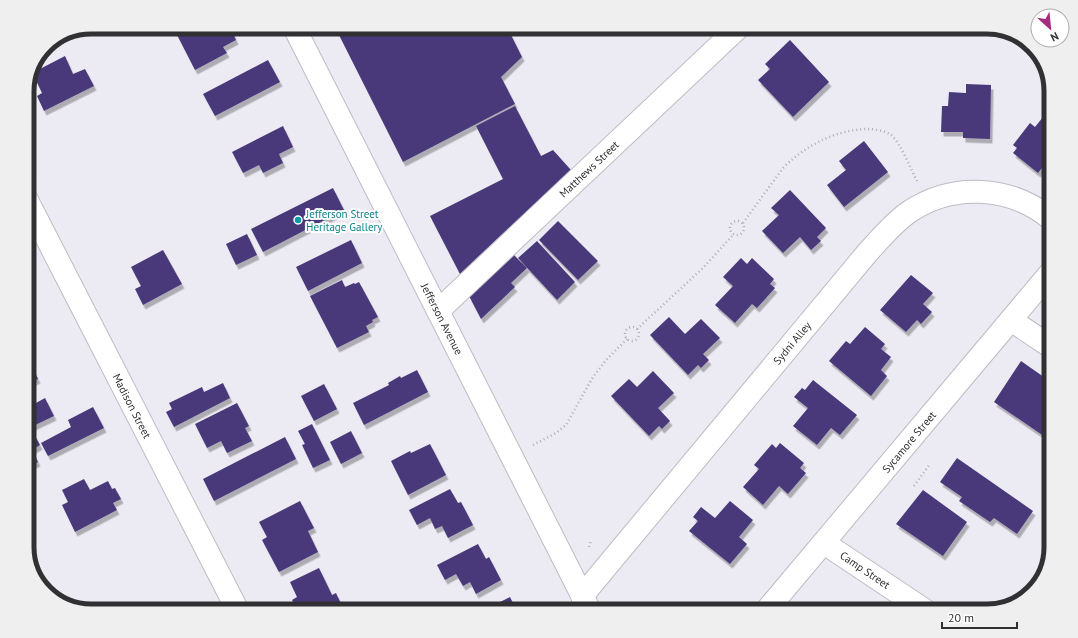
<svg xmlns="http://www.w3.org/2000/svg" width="1078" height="638" font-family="'PT Sans',sans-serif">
  <defs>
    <filter id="shadow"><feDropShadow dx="2.5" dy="4.5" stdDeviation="0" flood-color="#0004"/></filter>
  </defs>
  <rect width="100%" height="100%" fill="#ecebf3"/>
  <path fill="#48397a" filter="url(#shadow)" d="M 173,27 L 230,27 L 236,40 L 223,47 L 227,53 L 195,70 Z
    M 335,27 L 507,27 L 522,57 L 501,77 L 515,104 L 403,162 Z
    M 790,40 L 829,82 L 793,117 L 758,80 L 770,69 L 765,64 Z
    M 65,56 L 73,74 L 85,69 L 94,86 L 44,111 L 37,96 L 42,93 L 33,74 L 34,72 Z
    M 268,60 L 280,82 L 215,116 L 203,94 Z
    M 966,84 L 991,85 L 990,139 L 963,138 L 963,132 L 941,132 L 942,106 L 948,106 L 949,92 L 966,93 Z
    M 515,106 L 541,156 L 553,150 L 571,170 L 460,274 L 430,216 L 503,179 L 476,126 Z
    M 1051,107 L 1051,169 L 1048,172 L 1042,168 L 1038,173 L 1013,153 L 1017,148 L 1013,145 L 1030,123 L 1035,127 Z
    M 283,126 L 293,147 L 279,154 L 283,163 L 263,173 L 259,165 L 243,173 L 232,152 Z
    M 864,141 L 888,172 L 844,207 L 827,185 L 846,170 L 839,161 Z
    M 333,188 L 344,210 L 263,252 L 251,229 Z
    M 790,190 L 826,228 L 817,237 L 821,241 L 811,250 L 800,237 L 783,253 L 762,231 L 779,215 L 771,208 Z
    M 558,221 L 598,261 L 578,280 L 539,240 Z
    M 247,234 L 257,255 L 236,265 L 226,244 Z
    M 351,240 L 362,263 L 308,291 L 296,267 Z
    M 537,241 L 575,282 L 557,300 L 518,258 Z
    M 163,250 L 182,284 L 143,305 L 135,289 L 141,286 L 131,267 Z
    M 514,255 L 527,268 L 511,283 L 515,287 L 481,319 L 469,296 Z
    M 741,258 L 747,264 L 752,258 L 774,279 L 770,284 L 775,288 L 757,308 L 752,304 L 735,323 L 715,305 L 733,286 L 723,277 Z
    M 911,275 L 933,293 L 923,304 L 932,312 L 921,324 L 917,320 L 906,332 L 880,310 Z
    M 342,280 L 345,287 L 354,283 L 355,284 L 359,282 L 378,317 L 372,320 L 373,322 L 366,326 L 369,332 L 337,348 L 310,296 Z
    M 669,317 L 685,334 L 701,319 L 720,338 L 703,354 L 709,360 L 701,368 L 698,365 L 688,375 L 650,335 Z
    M 865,327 L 885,344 L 881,349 L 891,357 L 881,370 L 887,376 L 871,396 L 829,361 L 846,341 L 850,344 Z
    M 27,357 L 38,379 L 27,384 Z
    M 1021,361 L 1051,382 L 1051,441 L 994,402 Z
    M 417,370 L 428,392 L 364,425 L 353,403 L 389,385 L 388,383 L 400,376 L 401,378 Z
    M 653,371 L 674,393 L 658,408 L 670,421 L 662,429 L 659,426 L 649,436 L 611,396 L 629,379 L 637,387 Z
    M 813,380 L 857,415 L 840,435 L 831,428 L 817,445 L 793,426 L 808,408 L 794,397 L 802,388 L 805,390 Z
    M 223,383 L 230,398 L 174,427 L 166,412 L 172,409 L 169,403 L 202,387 L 204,392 Z
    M 324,384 L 337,409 L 314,421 L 301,396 Z
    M 45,398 L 54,416 L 31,427 L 27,419 L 27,408 Z
    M 237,403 L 249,426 L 245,428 L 252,441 L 227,453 L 221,441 L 207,448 L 195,424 Z
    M 93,407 L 104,428 L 48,456 L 41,443 L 71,427 L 68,420 Z
    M 312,424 L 330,460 L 313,468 L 302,445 L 305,444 L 298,431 Z
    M 351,431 L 362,453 L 341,464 L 330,442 Z
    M 34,434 L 40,445 L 32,450 L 38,462 L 27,467 L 27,437 Z
    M 285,437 L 296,459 L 214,501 L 203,479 Z
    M 780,443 L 804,463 L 800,468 L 806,473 L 788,494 L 779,486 L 763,505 L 743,487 L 759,469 L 754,465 L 772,444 L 776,448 Z
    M 430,444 L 446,475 L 408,495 L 391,461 L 410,451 L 411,453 Z
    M 957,458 L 1033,511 L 1017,534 L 994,518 L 990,522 L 959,501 L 962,497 L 940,482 Z
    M 84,479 L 90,490 L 108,481 L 112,489 L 115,488 L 121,499 L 113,503 L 117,510 L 75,532 L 62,505 L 68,502 L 62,490 Z
    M 450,489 L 458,503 L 461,502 L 473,525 L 448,538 L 442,526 L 435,529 L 430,518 L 417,525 L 409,510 Z
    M 923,490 L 967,522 L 943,556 L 896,524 Z
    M 300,501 L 314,528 L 308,531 L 318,552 L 279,572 L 262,540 L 267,537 L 259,522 Z
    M 730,501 L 753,520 L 739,537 L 747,544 L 730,564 L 689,531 L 698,521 L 693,517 L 701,507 L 715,518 Z
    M 478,544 L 486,559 L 489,557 L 501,580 L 476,594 L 470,582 L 463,586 L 456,574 L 445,580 L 437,565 Z
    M 319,568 L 332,595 L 336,593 L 343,608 L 337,611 L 298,611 L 292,600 L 297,597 L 290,582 Z
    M 510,597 L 517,611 L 482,611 Z
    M 855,604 L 865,611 L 850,611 Z"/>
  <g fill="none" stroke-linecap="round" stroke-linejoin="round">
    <defs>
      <path id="street" d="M 27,200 L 238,611
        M 438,311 L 739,27
        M 1011,320 L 1051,347
        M 824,543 L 926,611
        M 582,596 L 868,252 C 881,238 893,223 909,212 C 953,182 1011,186 1051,219"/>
      <path id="secondary" d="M 294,27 L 590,611
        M 766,611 L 1051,272"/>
    </defs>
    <use href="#street" stroke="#bdbcc4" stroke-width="24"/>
    <use href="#secondary" stroke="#bdbcc4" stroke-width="24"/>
    <path stroke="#afaeb4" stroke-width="2.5" stroke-dasharray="1 3" stroke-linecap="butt" d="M730 228a7 7 0 1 1 14 0a7 7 0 1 1-14 0Z
      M 743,223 L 783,168 C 805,146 833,131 865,129 C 873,129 884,130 891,135 C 901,143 911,170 917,181
      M625 334a7 7 0 1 1 14 0a7 7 0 1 1-14 0Z
      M 637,329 L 703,268 L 734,234
      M 533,445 L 556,433 L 566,425 L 593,377 L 607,359 L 627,339
      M 914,486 L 930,464
      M 589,547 L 591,540"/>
    <use href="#street" stroke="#fff" stroke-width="22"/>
    <use href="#secondary" stroke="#fff" stroke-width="22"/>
  </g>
  <circle fill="#0f9aa8" stroke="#fff" stroke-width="1.5" cx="298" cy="220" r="4"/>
  <g text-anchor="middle" stroke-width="4" stroke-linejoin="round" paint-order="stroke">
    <g font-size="11" fill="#313134" stroke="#fff">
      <text transform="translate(589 169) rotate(-43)" y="4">Matthews Street</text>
      <text transform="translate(442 319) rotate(63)" y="4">Jefferson Avenue</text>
      <text transform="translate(792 343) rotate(-50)" y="4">Sydni Alley</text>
      <text transform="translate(132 406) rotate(63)" y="4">Madison Street</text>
      <text transform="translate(909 442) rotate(-50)" y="4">Sycamore Street</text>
      <text transform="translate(865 570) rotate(34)" y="4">Camp Street</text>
    </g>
    <g font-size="11" fill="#0d838f" stroke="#fff" text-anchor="start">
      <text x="306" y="218">Jefferson Street<tspan x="306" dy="13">Heritage Gallery</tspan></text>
    </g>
  </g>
  <path d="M0 0H1078V638H0ZM91 34H987A57 57 0 0 1 1044 91V547A57 57 0 0 1 987 604H91A57 57 0 0 1 34 547V91A57 57 0 0 1 91 34Z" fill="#efefef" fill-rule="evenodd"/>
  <path fill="none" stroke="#313134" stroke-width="5" d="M91 34H987A57 57 0 0 1 1044 91V547A57 57 0 0 1 987 604H91A57 57 0 0 1 34 547V91A57 57 0 0 1 91 34Z"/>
  <g transform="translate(1050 28) rotate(153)"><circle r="19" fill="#ffffff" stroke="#adadae"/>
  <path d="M0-3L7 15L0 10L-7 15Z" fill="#a62c80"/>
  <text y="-6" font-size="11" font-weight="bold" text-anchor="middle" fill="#313134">N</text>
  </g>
  <path d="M942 622v6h75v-6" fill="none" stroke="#313134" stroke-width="2"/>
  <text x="948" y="622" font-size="12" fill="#313134" stroke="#ffffff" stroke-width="3" paint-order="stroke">20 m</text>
</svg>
